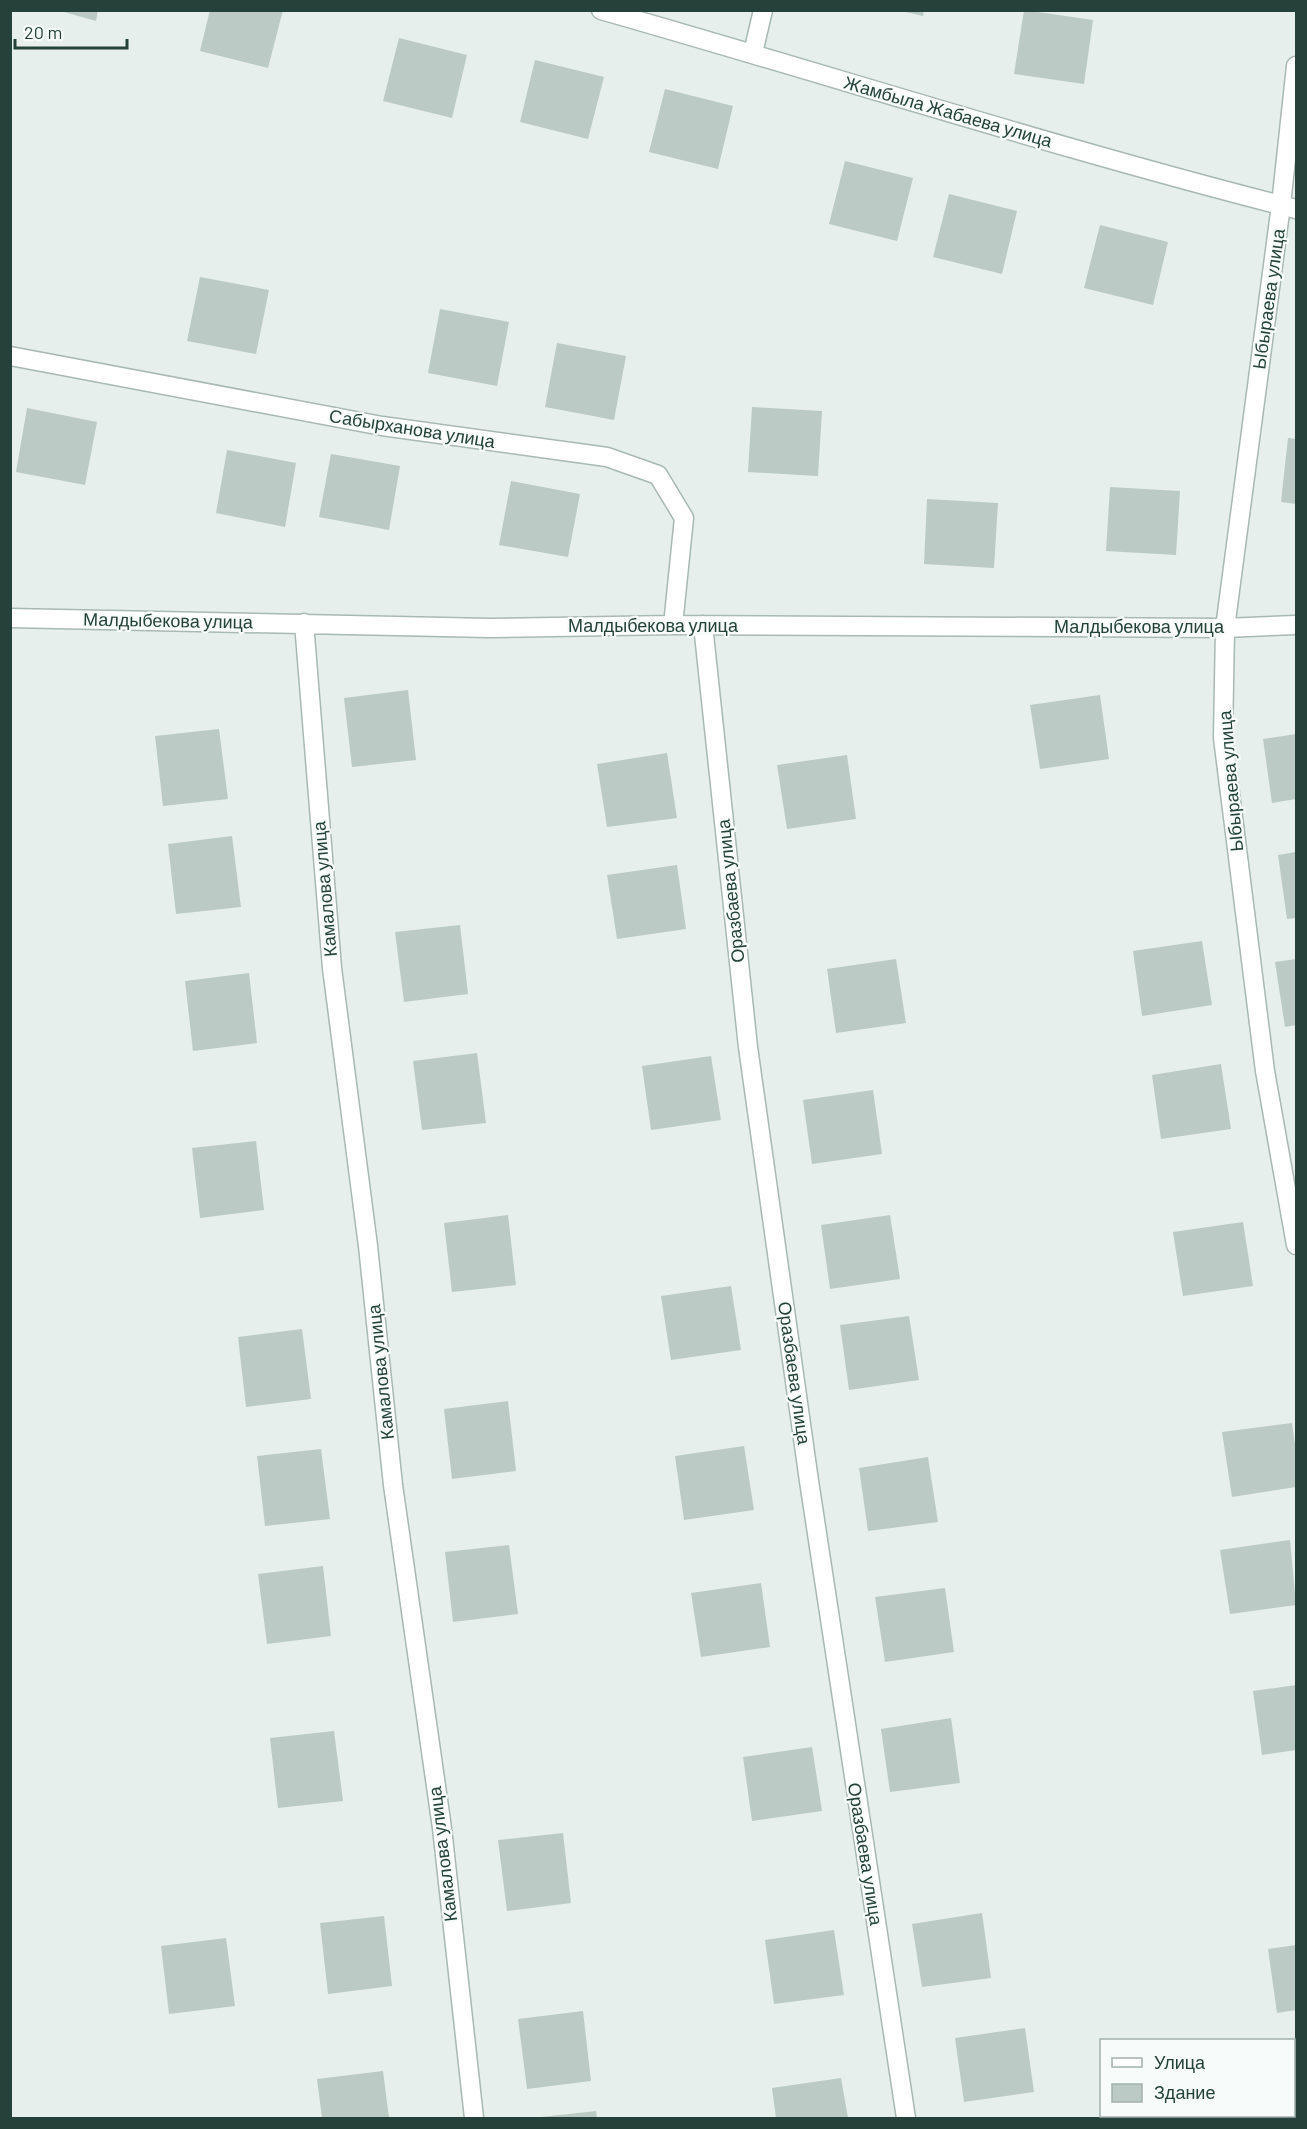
<svg xmlns="http://www.w3.org/2000/svg" width="1307" height="2129" font-family="Barlow,sans-serif">
  <rect width="100%" height="100%" fill="#e6efeb"/>
  <path fill="#bbcac4" d="M 57,10 L 98,10 L 96,21 Z
    M 210,10 L 283,10 L 268,68 L 200,51 Z
    M 897,10 L 924,10 L 923,16 Z
    M 1024,10 L 1093,20 L 1084,84 L 1014,74 Z
    M 399,38 L 467,55 L 452,118 L 383,101 Z
    M 535,60 L 604,77 L 588,139 L 520,122 Z
    M 665,89 L 733,106 L 718,169 L 649,152 Z
    M 845,161 L 913,178 L 897,241 L 829,224 Z
    M 949,194 L 1017,211 L 1002,274 L 933,257 Z
    M 1100,225 L 1168,242 L 1153,305 L 1084,288 Z
    M 200,277 L 269,290 L 256,354 L 187,341 Z
    M 440,309 L 509,322 L 497,386 L 428,373 Z
    M 557,343 L 626,356 L 614,420 L 545,407 Z
    M 752,407 L 822,411 L 818,476 L 748,472 Z
    M 27,408 L 97,422 L 85,485 L 16,472 Z
    M 1288,438 L 1296,439 L 1296,504 L 1281,502 Z
    M 227,450 L 296,463 L 285,527 L 216,513 Z
    M 331,454 L 400,466 L 389,530 L 319,517 Z
    M 511,481 L 580,494 L 568,557 L 499,545 Z
    M 1110,487 L 1180,491 L 1176,555 L 1106,551 Z
    M 927,499 L 998,503 L 994,568 L 924,564 Z
    M 408,690 L 416,760 L 352,767 L 344,698 Z
    M 1100,695 L 1109,759 L 1040,769 L 1030,705 Z
    M 219,729 L 228,799 L 163,806 L 155,736 Z
    M 1296,734 L 1296,799 L 1272,803 L 1263,739 Z
    M 667,753 L 677,818 L 607,827 L 597,764 Z
    M 847,755 L 856,819 L 787,829 L 777,765 Z
    M 232,836 L 241,907 L 176,914 L 168,844 Z
    M 1296,852 L 1296,918 L 1287,919 L 1278,855 Z
    M 677,865 L 686,929 L 617,939 L 607,875 Z
    M 460,925 L 468,994 L 404,1002 L 395,932 Z
    M 1202,941 L 1212,1005 L 1142,1016 L 1133,951 Z
    M 896,959 L 906,1023 L 836,1033 L 827,969 Z
    M 1296,959 L 1296,1025 L 1285,1027 L 1275,962 Z
    M 249,973 L 257,1043 L 193,1051 L 185,981 Z
    M 477,1053 L 486,1123 L 422,1130 L 413,1061 Z
    M 711,1056 L 721,1120 L 651,1130 L 642,1066 Z
    M 1221,1064 L 1231,1129 L 1161,1139 L 1152,1075 Z
    M 873,1090 L 882,1154 L 812,1164 L 803,1100 Z
    M 256,1141 L 264,1210 L 200,1218 L 192,1148 Z
    M 508,1215 L 516,1285 L 452,1292 L 444,1223 Z
    M 890,1215 L 900,1279 L 830,1289 L 821,1225 Z
    M 1243,1222 L 1253,1286 L 1183,1296 L 1173,1232 Z
    M 731,1286 L 741,1350 L 671,1360 L 661,1296 Z
    M 909,1316 L 919,1380 L 849,1390 L 840,1325 Z
    M 302,1329 L 311,1399 L 246,1407 L 238,1337 Z
    M 508,1401 L 516,1471 L 452,1479 L 444,1409 Z
    M 1292,1423 L 1296,1452 L 1296,1487 L 1232,1497 L 1222,1432 Z
    M 744,1446 L 754,1510 L 684,1520 L 675,1456 Z
    M 321,1449 L 330,1519 L 265,1526 L 257,1456 Z
    M 928,1457 L 938,1522 L 868,1531 L 859,1468 Z
    M 1290,1540 L 1296,1605 L 1230,1614 L 1220,1550 Z
    M 509,1545 L 518,1614 L 453,1622 L 445,1552 Z
    M 323,1566 L 331,1636 L 267,1644 L 258,1574 Z
    M 761,1583 L 770,1647 L 701,1657 L 691,1593 Z
    M 945,1588 L 954,1652 L 885,1662 L 875,1597 Z
    M 1296,1685 L 1296,1750 L 1262,1755 L 1253,1691 Z
    M 951,1718 L 960,1783 L 890,1792 L 881,1729 Z
    M 334,1731 L 343,1801 L 278,1808 L 270,1738 Z
    M 812,1747 L 822,1811 L 752,1821 L 743,1757 Z
    M 563,1833 L 571,1903 L 507,1911 L 498,1840 Z
    M 982,1913 L 991,1978 L 922,1987 L 912,1924 Z
    M 384,1916 L 392,1986 L 328,1994 L 320,1923 Z
    M 834,1930 L 844,1995 L 774,2004 L 765,1940 Z
    M 226,1938 L 235,2006 L 169,2014 L 161,1946 Z
    M 1296,1945 L 1296,2010 L 1277,2013 L 1268,1949 Z
    M 583,2011 L 591,2081 L 527,2089 L 518,2019 Z
    M 1025,2028 L 1034,2092 L 964,2102 L 955,2038 Z
    M 383,2071 L 389,2118 L 322,2118 L 317,2079 Z
    M 841,2078 L 848,2118 L 776,2118 L 772,2088 Z
    M 596,2111 L 597,2118 L 541,2118 L 541,2117 Z"/>
  <g fill="none" stroke-linecap="round" stroke-linejoin="round">
    <defs>
      <path id="street" d="M 601,10 C 833,76 1063,150 1296,209
        M 753,53 L 763,10
        M 1296,66 L 1281,205 L 1225,628 L 1223,738 L 1265,1071 L 1296,1245
        M 10,356 L 382,426 L 607,457 L 658,475 L 684,518 L 673,625
        M 10,618 L 490,628 L 673,625 L 1225,628 L 1296,625
        M 304,623 L 332,968 L 368,1246 L 393,1485 L 442,1828 L 474,2118
        M 703,625 L 748,1047 L 809,1481 L 906,2118"/>
    </defs>
    <use href="#street" stroke="#a8b8b2" stroke-width="21"/>
    <use href="#street" stroke="#fff" stroke-width="18"/>
  </g>
  <g text-anchor="middle" stroke-width="4.5" stroke-linejoin="round" paint-order="stroke">
    <g font-size="18" fill="#24423a" stroke="#f7fbf9">
      <text transform="translate(948 112) rotate(16)" y="6">Жамбыла Жабаева улица</text>
      <text transform="translate(1269 299) rotate(-82)" y="6">Ыбыраева улица</text>
      <text transform="translate(412 429) rotate(9)" y="6">Сабырханова улица</text>
      <text transform="translate(168 621) rotate(1)" y="6">Малдыбекова улица</text>
      <text x="653" y="632">Малдыбекова улица</text>
      <text x="1139" y="633">Малдыбекова улица</text>
      <text transform="translate(1231 781) rotate(-95)" y="6">Ыбыраева улица</text>
      <text transform="translate(325 889) rotate(-95)" y="6">Камалова улица</text>
      <text transform="translate(731 891) rotate(-96)" y="6">Оразбаева улица</text>
      <text transform="translate(381 1372) rotate(-96)" y="6">Камалова улица</text>
      <text transform="translate(794 1373) rotate(82)" y="6">Оразбаева улица</text>
      <text transform="translate(443 1854) rotate(-97)" y="6">Камалова улица</text>
      <text transform="translate(865 1854) rotate(81)" y="6">Оразбаева улица</text>
    </g>
  </g>
  <rect width="1307" height="2129" fill="none" stroke="#24423a" stroke-width="24"/>
  <rect x="1100" y="2039" width="195" height="78" fill="#f7fbf9" stroke="#a3b1ad" stroke-width="1.5"/>
  <rect x="1112" y="2058" width="30" height="9" fill="#ffffff" stroke="#a3b1ad" stroke-width="1.5"/>
  <text x="1154" y="2069" font-size="18" fill="#24423a">Улица</text>
  <rect x="1112" y="2084" width="30" height="18" fill="#bbcac4" stroke="#a3b1ad" stroke-width="1.5"/>
  <text x="1154" y="2099" font-size="18" fill="#24423a">Здание</text>
  <path d="M15 39v9h112v-9" fill="none" stroke="#24423a" stroke-width="3"/>
  <text x="24" y="39" font-size="18" fill="#24423a" stroke="#f7fbf9" stroke-width="4.5" paint-order="stroke">20 m</text>
</svg>
